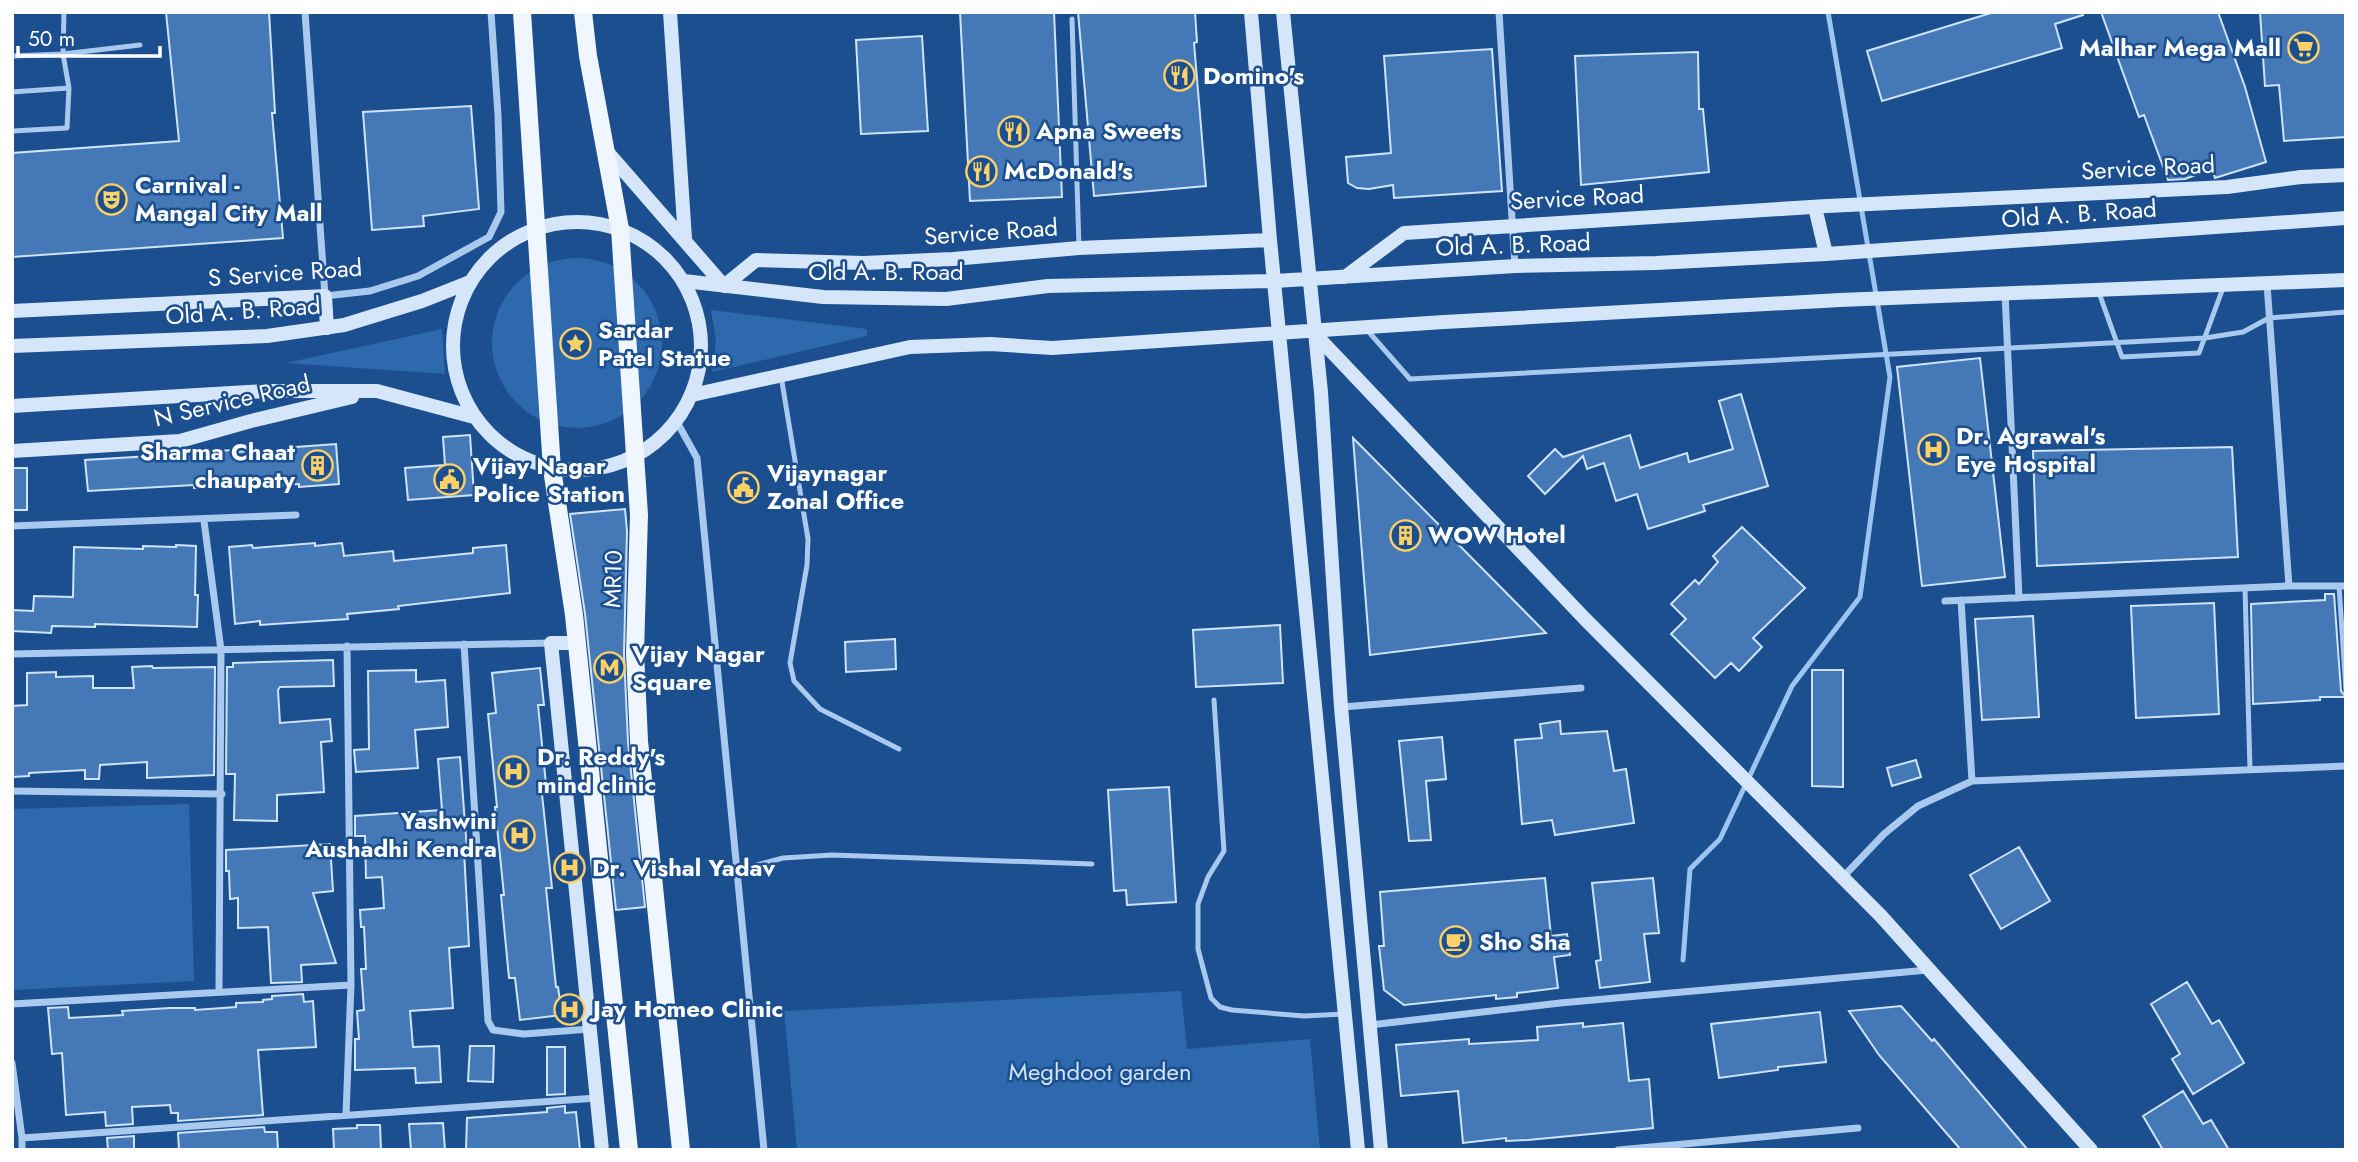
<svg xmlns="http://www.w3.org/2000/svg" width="2358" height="1162" font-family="Jost,sans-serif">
  <rect width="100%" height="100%" fill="#1b4f8f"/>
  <path fill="#2e69ad" d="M492 343a85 85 0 1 1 170 0a85 85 0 1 1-170 0Z
    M 711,310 L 867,329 L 867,336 L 712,372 L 716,341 Z
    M 442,329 L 445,374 L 286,363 Z
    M 189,804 L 194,981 L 14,990 L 12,809 Z
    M 1181,991 L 1187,1049 L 1310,1039 L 1320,1150 L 797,1150 L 784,1011 Z"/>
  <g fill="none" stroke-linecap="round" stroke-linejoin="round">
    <path stroke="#9cc4f0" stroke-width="5" d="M 1683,960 L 1690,869 L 1720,839 L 1792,686 L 1860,597 L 1890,377 L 1828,12"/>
  </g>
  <path fill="#4478b7" stroke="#cfe3fa" stroke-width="2" d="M 166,12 L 269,12 L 275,113 L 272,113 L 283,238 L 12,257 L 12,153 L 179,141 Z
    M 960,12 L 1054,12 L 1062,197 L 970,201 Z
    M 1078,12 L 1195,12 L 1197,42 L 1194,43 L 1206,186 L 1094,196 Z
    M 1994,12 L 2082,12 L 2083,15 L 2055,24 L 2062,48 L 1882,101 L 1867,51 Z
    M 2101,12 L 2218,12 L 2245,87 L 2266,162 L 2215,178 L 2212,169 L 2185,179 L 2168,180 L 2144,115 L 2139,117 Z
    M 2260,12 L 2346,12 L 2346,137 L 2284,141 L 2279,85 L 2265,86 Z
    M 922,36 L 928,131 L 861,134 L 856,40 Z
    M 1492,49 L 1502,191 L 1394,198 L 1393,185 L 1369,189 L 1357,188 L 1348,183 L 1346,157 L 1391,153 L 1384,56 Z
    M 1698,52 L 1699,109 L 1703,109 L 1709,172 L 1581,185 L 1575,56 Z
    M 471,106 L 479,209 L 423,216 L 424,226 L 372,230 L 363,112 Z
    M 1980,358 L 2005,577 L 1922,586 L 1897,367 Z
    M 1741,394 L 1768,486 L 1703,505 L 1705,511 L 1648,529 L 1637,494 L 1616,501 L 1604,463 L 1587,469 L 1583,456 L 1545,494 L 1528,476 L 1555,449 L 1563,457 L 1630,435 L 1640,468 L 1687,453 L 1689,462 L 1733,449 L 1719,401 Z
    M 470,435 L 474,495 L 408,500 L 405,468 L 445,465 L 443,437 Z
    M 1353,438 L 1546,633 L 1370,655 Z
    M 336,444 L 339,484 L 299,487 L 299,484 L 278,485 L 278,483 L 194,488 L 194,485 L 88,491 L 85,460 L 168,455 L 168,451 L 188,449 L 189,453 L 232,450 L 232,452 L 296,449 L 296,447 Z
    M 2232,447 L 2238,557 L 2037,566 L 2033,451 Z
    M 12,468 L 27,468 L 27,510 L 12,510 Z
    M 625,509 L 627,531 L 624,654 L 628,742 L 645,907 L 616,910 L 585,614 L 570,514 Z
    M 1742,527 L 1805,588 L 1753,638 L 1762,647 L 1739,671 L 1731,663 L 1715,678 L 1671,634 L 1686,619 L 1671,604 L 1695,580 L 1699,584 L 1718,562 L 1713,556 Z
    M 315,543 L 315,546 L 342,543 L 344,556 L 393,551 L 394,561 L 473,553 L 473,548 L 506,545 L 510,593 L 398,606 L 399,609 L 347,614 L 348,619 L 260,625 L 260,621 L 235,624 L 229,547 L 252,545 L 253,548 Z
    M 176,545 L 196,546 L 195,595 L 198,595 L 197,627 L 95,624 L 95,627 L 52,626 L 51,633 L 12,631 L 12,610 L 33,611 L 34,596 L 73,597 L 74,547 L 143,549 L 143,546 L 176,547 Z
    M 2325,594 L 2334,594 L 2341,691 L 2346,697 L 2320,697 L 2320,700 L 2253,704 L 2251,604 L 2325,600 Z
    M 2214,603 L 2219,714 L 2136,718 L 2131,606 Z
    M 2033,616 L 2039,717 L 1982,720 L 1975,619 Z
    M 1280,625 L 1283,683 L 1196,687 L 1193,630 Z
    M 895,639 L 896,669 L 846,672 L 845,642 Z
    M 333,660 L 334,686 L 280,687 L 278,690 L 280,723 L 330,719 L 332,741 L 321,742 L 324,792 L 277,795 L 277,821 L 234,820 L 235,774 L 226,774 L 227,667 L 233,667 L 233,663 Z
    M 152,666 L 153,668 L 215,667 L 214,775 L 147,778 L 147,762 L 100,765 L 99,779 L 85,779 L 85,770 L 29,773 L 29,776 L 12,777 L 12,706 L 27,705 L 27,673 L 56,672 L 56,677 L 93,676 L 93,688 L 134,688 L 132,667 Z
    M 540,668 L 544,705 L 538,705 L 547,794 L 542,794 L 552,888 L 546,888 L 556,987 L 558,987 L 562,1015 L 520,1020 L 515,978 L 509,978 L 501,895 L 504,895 L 495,807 L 497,807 L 488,714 L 496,713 L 492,673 Z
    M 416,670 L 416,682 L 445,680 L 448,727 L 415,730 L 418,768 L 356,772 L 354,750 L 369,749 L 368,671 Z
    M 1812,670 L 1843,670 L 1843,787 L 1812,786 Z
    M 1560,721 L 1561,734 L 1607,731 L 1614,771 L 1626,769 L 1634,823 L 1555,835 L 1552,820 L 1522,824 L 1515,740 L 1542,738 L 1540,724 Z
    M 1442,737 L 1446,779 L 1426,781 L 1431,840 L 1409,841 L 1399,741 Z
    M 460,757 L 467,850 L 464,850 L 469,946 L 449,948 L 453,1008 L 410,1011 L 413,1047 L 439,1046 L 441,1082 L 416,1083 L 415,1068 L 355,1070 L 355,1039 L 359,1039 L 357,1011 L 364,1010 L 361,969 L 366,969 L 364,927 L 361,927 L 360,910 L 384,908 L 382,877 L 366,878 L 365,836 L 355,836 L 355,816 L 442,810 L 438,759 Z
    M 1916,760 L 1921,777 L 1892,786 L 1887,768 Z
    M 1169,787 L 1176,902 L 1127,905 L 1126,890 L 1114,891 L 1108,790 Z
    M 330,844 L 333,891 L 313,893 L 336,963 L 301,965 L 302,982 L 271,983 L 268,927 L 238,928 L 238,898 L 230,899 L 229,871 L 226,871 L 226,850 Z
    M 2019,847 L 2050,901 L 2001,929 L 1970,875 Z
    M 1545,878 L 1551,936 L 1567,934 L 1570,955 L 1554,957 L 1558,988 L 1517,993 L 1517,997 L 1496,999 L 1496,995 L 1404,1005 L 1384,990 L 1379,946 L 1384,946 L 1380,892 Z
    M 1653,878 L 1659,933 L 1644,934 L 1650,982 L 1600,988 L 1596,961 L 1601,960 L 1592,883 Z
    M 2187,982 L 2212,1024 L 2219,1020 L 2244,1063 L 2193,1094 L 2172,1059 L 2180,1054 L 2151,1004 Z
    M 303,994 L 304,1002 L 313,1001 L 316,1047 L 258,1050 L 263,1115 L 178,1121 L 178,1113 L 171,1113 L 170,1105 L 132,1107 L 133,1124 L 106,1126 L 105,1112 L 66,1115 L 62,1053 L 52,1054 L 48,1008 L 68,1007 L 69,1018 L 123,1015 L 122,1011 L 170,1008 L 195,1008 L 195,1010 L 236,1007 L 236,1003 L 263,1002 L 263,1000 L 272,999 L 272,996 Z
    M 1901,1006 L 1932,1041 L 1934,1039 L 2028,1150 L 1961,1150 L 1879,1055 L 1849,1011 Z
    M 1820,1012 L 1826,1062 L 1778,1067 L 1778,1070 L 1719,1078 L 1711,1024 Z
    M 1583,1023 L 1583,1027 L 1623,1023 L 1629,1081 L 1649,1079 L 1653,1128 L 1528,1140 L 1506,1141 L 1506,1138 L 1463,1143 L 1458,1091 L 1401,1096 L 1396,1045 L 1469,1039 L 1469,1044 L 1538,1040 L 1537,1027 Z
    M 470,1046 L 494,1046 L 493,1082 L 468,1081 Z
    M 547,1047 L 565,1047 L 565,1094 L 547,1095 Z
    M 2183,1091 L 2203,1124 L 2211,1120 L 2229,1150 L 2163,1150 L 2143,1116 Z
    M 565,1106 L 565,1113 L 576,1112 L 580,1150 L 466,1150 L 467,1118 L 547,1112 L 547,1108 Z
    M 443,1123 L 445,1150 L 411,1150 L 409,1124 Z
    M 357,1125 L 380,1125 L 381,1150 L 334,1150 L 333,1129 L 357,1128 Z
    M 264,1127 L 265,1132 L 277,1132 L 278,1150 L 179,1150 L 178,1133 Z
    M 134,1136 L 134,1150 L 108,1150 L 107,1138 Z"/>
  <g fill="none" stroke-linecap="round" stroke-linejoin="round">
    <path stroke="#a9c9ee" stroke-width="5" d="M 1072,19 L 1079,248
      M 12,56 L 63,54 L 140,45
      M 12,92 L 69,88
      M 12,131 L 67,128 L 69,88 L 63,54 L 64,12
      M 2098,290 L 2122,357 L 2199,353 L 2223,288
      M 1368,331 L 1410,379 L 2205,338 L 2243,332 L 2269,318 L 2346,312
      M 781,376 L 808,539 L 807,565 L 790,663 L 794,681 L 820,709 L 899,749
      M 2339,586 L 2346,691
      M 2245,588 L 2250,770
      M 1214,700 L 1224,851 L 1208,877 L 1198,904 L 1198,949 L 1211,998 L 1220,1007 L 1232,1010 L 1304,1016 L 1344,1014
      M 738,870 L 783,858 L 832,855 L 1092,864"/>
    <path stroke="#a9c9ee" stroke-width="7" d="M 305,12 L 325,296 L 370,291 L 418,276 L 489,237 L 501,212 L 498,115 L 491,12
      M 1499,12 L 1515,266
      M 2005,293 L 2019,598
      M 677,422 L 697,458 L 764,1150
      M 204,521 L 221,650 L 219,991
      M 12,526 L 296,515
      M 2289,586 L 2346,586
      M 1961,600 L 1972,781
      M 1945,601 L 2289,586 L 2267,284
      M 464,644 L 488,1021 L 493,1030 L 524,1034 L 590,1029
      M 12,654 L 551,643
      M 1342,707 L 1581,688
      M 12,791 L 222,794
      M 1843,877 L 1884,834 L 1918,806 L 1972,781 L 2346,766
      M 12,1004 L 351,985
      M 1370,1025 L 1560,1003 L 1928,970
      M 12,1063 L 22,1138 L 22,1150
      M 346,1115 L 351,985 L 347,646
      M 22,1138 L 597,1098
      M 1618,1150 L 1858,1128"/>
    <path stroke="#d6e6fa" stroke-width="14" d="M 670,12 L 685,239
      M 1251,12 L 1270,240 L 1358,1150
      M 1283,12 L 1321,392 L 1341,707 L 1381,1150
      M 604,148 L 724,286 L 756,260 L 864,263 L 953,259 L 1079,248 L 1270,240
      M 1815,207 L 1826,254
      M453 346a124 124 0 1 1 248 0a124 124 0 1 1-248 0Z
      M 1345,277 L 1404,233 L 1827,206 L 2227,187 L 2301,177 L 2346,175
      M 684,281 L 823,297 L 946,299 L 1048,286 L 1275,281 L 1515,266 L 1656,263 L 1826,254 L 2346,218
      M 12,311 L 325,296 L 327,328
      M 1313,332 L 1584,618 L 1881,916 L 2091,1150
      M 12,346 L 267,336 L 344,325 L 422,301 L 470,282
      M 692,395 L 910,347 L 990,344 L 1052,348 L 1444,322 L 1840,300 L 2346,280
      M 12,406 L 266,391 L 377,391 L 474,417
      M 12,451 L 180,441 L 251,421 L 352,397
      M 577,643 L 551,643 L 602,1150"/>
    <path stroke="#f0f6ff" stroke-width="18" d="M 522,12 L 552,469 L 574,615 L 629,1150
      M 583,12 L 588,56 L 620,229 L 639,515 L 635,653 L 639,741 L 681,1150"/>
  </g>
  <defs>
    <symbol id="supermarket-ring" viewBox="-11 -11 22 22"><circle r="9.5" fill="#1b4f8f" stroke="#ffd166" stroke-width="1.5"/><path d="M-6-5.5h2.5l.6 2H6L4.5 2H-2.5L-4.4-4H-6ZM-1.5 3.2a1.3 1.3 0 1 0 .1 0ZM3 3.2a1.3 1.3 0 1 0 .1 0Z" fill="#ffd166"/></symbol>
    <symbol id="restaurant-ring" viewBox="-11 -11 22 22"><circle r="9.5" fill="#1b4f8f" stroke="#ffd166" stroke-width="1.5"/><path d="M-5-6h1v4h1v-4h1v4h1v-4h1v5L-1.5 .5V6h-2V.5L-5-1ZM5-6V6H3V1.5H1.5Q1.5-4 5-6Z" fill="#ffd166"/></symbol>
    <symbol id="theatre-ring" viewBox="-11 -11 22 22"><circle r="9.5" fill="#1b4f8f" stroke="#ffd166" stroke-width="1.5"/><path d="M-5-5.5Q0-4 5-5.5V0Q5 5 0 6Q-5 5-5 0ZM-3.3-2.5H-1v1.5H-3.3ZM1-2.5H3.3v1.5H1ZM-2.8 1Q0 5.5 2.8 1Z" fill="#ffd166"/></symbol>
    <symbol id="sight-ring" viewBox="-11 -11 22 22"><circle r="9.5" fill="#1b4f8f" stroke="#ffd166" stroke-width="1.5"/><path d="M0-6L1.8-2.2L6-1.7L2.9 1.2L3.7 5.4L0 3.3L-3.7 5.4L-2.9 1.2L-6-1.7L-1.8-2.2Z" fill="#ffd166"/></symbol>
    <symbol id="hospital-ring" viewBox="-11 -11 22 22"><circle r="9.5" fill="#1b4f8f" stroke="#ffd166" stroke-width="1.5"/><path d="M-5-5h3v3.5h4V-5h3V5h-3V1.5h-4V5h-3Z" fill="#ffd166"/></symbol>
    <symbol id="building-ring" viewBox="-11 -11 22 22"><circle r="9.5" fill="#1b4f8f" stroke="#ffd166" stroke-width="1.5"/><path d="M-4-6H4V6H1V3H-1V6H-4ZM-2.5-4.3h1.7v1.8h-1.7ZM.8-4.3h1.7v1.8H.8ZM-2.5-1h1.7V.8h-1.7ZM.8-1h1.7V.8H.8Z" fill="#ffd166"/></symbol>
    <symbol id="civic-ring" viewBox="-11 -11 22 22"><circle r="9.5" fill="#1b4f8f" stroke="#ffd166" stroke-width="1.5"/><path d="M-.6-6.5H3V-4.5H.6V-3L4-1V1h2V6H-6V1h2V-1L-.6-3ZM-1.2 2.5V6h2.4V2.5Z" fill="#ffd166"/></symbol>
    <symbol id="metro-ring" viewBox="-11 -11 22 22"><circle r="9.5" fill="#1b4f8f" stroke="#ffd166" stroke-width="1.5"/><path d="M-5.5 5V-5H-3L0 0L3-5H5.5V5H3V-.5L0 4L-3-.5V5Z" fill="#ffd166"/></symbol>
    <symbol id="cafe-ring" viewBox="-11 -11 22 22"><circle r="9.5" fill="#1b4f8f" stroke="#ffd166" stroke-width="1.5"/><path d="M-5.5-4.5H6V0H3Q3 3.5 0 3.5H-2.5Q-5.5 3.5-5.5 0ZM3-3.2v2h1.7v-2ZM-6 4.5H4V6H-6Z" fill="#ffd166"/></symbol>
  </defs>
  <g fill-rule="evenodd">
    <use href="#supermarket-ring" x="2286" y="30" width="35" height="35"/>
    <use href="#restaurant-ring" x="1162" y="58" width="35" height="35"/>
    <use href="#restaurant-ring" x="996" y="114" width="35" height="35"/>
    <use href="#restaurant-ring" x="964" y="154" width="35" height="35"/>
    <use href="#theatre-ring" x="94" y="182" width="35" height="35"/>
    <use href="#sight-ring" x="558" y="326" width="35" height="35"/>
    <use href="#hospital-ring" x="1916" y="432" width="35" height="35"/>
    <use href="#building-ring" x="300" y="448" width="35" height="35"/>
    <use href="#civic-ring" x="432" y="462" width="35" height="35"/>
    <use href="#civic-ring" x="726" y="470" width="35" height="35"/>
    <use href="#building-ring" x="1388" y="518" width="35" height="35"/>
    <use href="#metro-ring" x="592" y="650" width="35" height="35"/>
    <use href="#hospital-ring" x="496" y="754" width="35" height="35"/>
    <use href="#hospital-ring" x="502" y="818" width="35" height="35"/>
    <use href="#hospital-ring" x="552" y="850" width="35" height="35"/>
    <use href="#cafe-ring" x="1438" y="924" width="35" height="35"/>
    <use href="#hospital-ring" x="552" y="992" width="35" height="35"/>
  </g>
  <g text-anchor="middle" stroke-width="5" stroke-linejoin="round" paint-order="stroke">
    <g font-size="24" font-weight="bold" fill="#fff" stroke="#1b4f8f" text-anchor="start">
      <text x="2281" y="56" text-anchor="end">Malhar Mega Mall</text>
      <text x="1203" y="84">Domino's</text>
      <text x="1036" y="139">Apna Sweets</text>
      <text x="1004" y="179">McDonald's</text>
      <text x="135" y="193">Carnival -<tspan x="135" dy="28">Mangal City Mall</tspan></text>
      <text x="598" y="338">Sardar<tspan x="598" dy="28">Patel Statue</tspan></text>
      <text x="1956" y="444">Dr. Agrawal's<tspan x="1956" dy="28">Eye Hospital</tspan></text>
      <text x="295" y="460" text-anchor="end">Sharma Chaat<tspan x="295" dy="28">chaupaty</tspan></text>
      <text x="473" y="474">Vijay Nagar<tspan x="473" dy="28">Police Station</tspan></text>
      <text x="767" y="481">Vijaynagar<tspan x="767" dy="28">Zonal Office</tspan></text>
      <text x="1428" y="543">WOW Hotel</text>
      <text x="632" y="662">Vijay Nagar<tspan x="632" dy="28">Square</tspan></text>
      <text x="537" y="765">Dr. Reddy's<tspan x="537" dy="28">mind clinic</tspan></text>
      <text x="497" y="829" text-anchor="end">Yashwini<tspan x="497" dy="28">Aushadhi Kendra</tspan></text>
      <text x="592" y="876">Dr. Vishal Yadav</text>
      <text x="1479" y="950">Sho Sha</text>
      <text x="593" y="1017">Jay Homeo Clinic</text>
    </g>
    <g font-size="24" fill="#fff" stroke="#1b4f8f">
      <text transform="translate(2148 168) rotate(-3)" y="8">Service Road</text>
      <text transform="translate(1577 198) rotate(-3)" y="8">Service Road</text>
      <text transform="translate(2079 214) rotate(-4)" y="8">Old A. B. Road</text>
      <text transform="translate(991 232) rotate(-4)" y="8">Service Road</text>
      <text transform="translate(1513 245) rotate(-2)" y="8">Old A. B. Road</text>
      <text x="886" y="280">Old A. B. Road</text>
      <text transform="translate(285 273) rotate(-4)" y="8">S Service Road</text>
      <text transform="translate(243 311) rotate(-4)" y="8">Old A. B. Road</text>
      <text transform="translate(232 401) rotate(-13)" y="8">N Service Road</text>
      <text transform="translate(613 579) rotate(-88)" y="8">MR10</text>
    </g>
    <g font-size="24" fill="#cfe3fa" stroke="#1b4f8f">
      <text x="1100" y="1080">Meghdoot garden</text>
    </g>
  </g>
  <rect width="2358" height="1162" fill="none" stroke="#ffffff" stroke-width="28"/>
  <path d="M18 46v10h142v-10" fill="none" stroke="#ffffff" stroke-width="3.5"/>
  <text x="28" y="46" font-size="21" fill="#ffffff" stroke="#1b4f8f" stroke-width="5" paint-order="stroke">50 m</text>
</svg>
